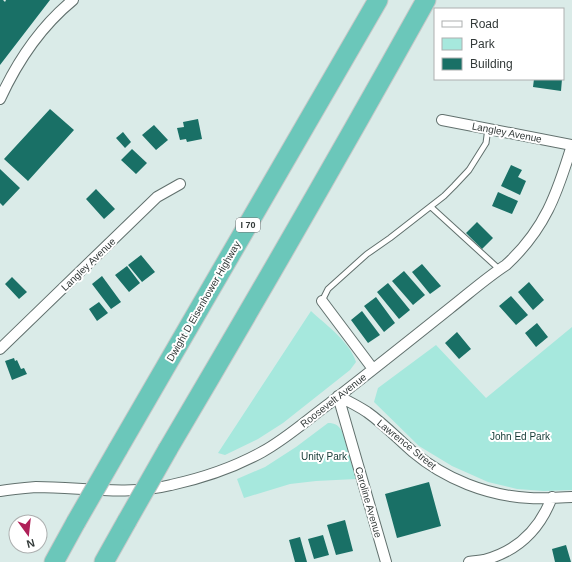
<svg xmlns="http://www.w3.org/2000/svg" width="572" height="562" font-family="Helvetica,sans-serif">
  <rect width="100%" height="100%" fill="#daebe8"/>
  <path fill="#a6e8dd" d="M 311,311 C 326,325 350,342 356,362 L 350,370 L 283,423 L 258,439 L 225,455 L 218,453 Z
    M 572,327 L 572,490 L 544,491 L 517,489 L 488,482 L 452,466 L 419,446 L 374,402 L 378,388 L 436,345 L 486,398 Z
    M 328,423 C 335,423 338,425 342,431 L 356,479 L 316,481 L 290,484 L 244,498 L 237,479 L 265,467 L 296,447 Z"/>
  <path fill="#197066" d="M 0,0 L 3,0 L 5,2 L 6,0 L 50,0 L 0,65 Z
    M 534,79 L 562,79 L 561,91 L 533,87 Z
    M 50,109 L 74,130 L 28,181 L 4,159 Z
    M 198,119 L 202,139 L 187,142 L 186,139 L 180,140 L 177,128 L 184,127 L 183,122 Z
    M 154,125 L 168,140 L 156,150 L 142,135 Z
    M 123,132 L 131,142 L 125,148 L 116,138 Z
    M 132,149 L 147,163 L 136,174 L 121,160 Z
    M 511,165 L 522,170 L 518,177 L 526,181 L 520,195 L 501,186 Z
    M 0,169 L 20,188 L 3,206 L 0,203 Z
    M 96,189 L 115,209 L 104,219 L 86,199 Z
    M 498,192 L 518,201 L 512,214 L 492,206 Z
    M 477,222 L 493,238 L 482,249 L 466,233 Z
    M 141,255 L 155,272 L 142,282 L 128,265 Z
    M 422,264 L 441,286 L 430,294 L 412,272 Z
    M 127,266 L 140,283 L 129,292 L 115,275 Z
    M 404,271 L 425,295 L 413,305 L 392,281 Z
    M 102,276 L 121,302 L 111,309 L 92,284 Z
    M 12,277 L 27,292 L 19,299 L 5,284 Z
    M 529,282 L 544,300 L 533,310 L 518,292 Z
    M 388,283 L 410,310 L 399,319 L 377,292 Z
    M 511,296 L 528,315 L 516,325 L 499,306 Z
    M 376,297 L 395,323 L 384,332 L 364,306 Z
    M 99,302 L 108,313 L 97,321 L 89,309 Z
    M 362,311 L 380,335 L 368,343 L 351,320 Z
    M 537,323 L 548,337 L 536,347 L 525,333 Z
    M 457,332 L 471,349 L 459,359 L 445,343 Z
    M 14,358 L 15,361 L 17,360 L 21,369 L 24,368 L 27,374 L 12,380 L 5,361 Z
    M 429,482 L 441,526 L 397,538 L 385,494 Z
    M 345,520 L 353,551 L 336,555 L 327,525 Z
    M 323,535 L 329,555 L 314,559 L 308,539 Z
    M 300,537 L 307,562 L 295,562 L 289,540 Z
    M 566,545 L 571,562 L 555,562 L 552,549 Z"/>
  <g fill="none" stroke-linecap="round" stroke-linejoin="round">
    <defs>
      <path id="service" d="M 431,207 L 499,269
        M 322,301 L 328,289 L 367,254 L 390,238 L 444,196 L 454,186 L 469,170 L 486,143 L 488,128"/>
      <path id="minor" d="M 0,99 C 17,62 40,27 73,0
        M 442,120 L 572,145
        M 322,301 L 373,369
        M 0,349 L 157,197 L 180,184
        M 338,396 C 348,401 358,406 367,412 C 384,424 398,439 413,452 C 445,479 488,496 530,498 C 544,499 558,497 572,497
        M 338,396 L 386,562
        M 0,491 C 12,489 24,488 36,487 C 81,487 127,496 171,485 C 203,478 233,468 262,452 C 286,439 308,419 330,403 C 370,372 409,341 449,309 C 467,295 486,278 506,265 C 545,229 557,194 572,145
        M 469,562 C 474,561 479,561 484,560 C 518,551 540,529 552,497"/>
      <path id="motorway" d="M 118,449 L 378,0
        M 168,449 C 256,300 342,151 426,0
        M 54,562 L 76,522
        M 104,562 L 127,521"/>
    </defs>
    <use href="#service" stroke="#61706d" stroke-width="7"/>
    <use href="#minor" stroke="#61706d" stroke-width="12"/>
    <use href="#motorway" stroke="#c6c8c8" stroke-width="21"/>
    <use href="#service" stroke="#fff" stroke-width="5"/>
    <use href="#minor" stroke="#fff" stroke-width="10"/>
    <use href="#motorway" stroke="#6bc7ba" stroke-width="19"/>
    <defs>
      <path id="motorway-bridge" d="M 127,521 L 168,449
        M 76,522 L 118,449"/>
    </defs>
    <use href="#motorway-bridge" stroke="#c6c8c8" stroke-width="21" stroke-linecap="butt"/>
    <use href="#motorway-bridge" stroke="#6bc7ba" stroke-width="19"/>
  </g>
  <g text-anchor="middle" stroke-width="4" stroke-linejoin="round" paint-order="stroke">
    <rect fill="#fff" stroke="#707574" stroke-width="1" x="236" y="218" width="24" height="14" rx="3"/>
    <g font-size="9" font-weight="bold" fill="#333a39">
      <text x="248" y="228">I 70</text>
    </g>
    <g font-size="10" fill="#333a39" stroke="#fff">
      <text transform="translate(507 132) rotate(11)" y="4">Langley Avenue</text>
      <text transform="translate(88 264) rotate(-44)" y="4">Langley Avenue</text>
      <text transform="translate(203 301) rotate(-60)" y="4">Dwight D Eisenhower Highway</text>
      <text transform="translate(333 400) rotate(-38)" y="4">Roosevelt Avenue</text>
      <text transform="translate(407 444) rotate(39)" y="4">Lawrence Street</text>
      <text transform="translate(369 502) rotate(74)" y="4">Caroline Avenue</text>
    </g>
    <g font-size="10" fill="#133934" stroke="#fff">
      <text x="520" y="440">John Ed Park</text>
      <text x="324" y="460">Unity Park</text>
    </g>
  </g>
  <rect x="434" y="8" width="130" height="72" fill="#ffffff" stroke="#adb0b0"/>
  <rect x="442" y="21" width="20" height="6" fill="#ffffff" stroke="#adb0b0"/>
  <text x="470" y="28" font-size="12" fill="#333a39">Road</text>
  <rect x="442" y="38" width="20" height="12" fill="#a6e8dd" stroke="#adb0b0"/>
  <text x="470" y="48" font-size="12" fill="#333a39">Park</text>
  <rect x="442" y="58" width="20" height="12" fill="#197066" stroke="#adb0b0"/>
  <text x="470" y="68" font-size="12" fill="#333a39">Building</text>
  <g transform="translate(28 534) rotate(165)"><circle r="19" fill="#ffffff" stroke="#adb0b0"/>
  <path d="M0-3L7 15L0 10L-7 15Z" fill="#af2058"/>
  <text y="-6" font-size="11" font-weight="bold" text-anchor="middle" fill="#333a39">N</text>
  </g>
</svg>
